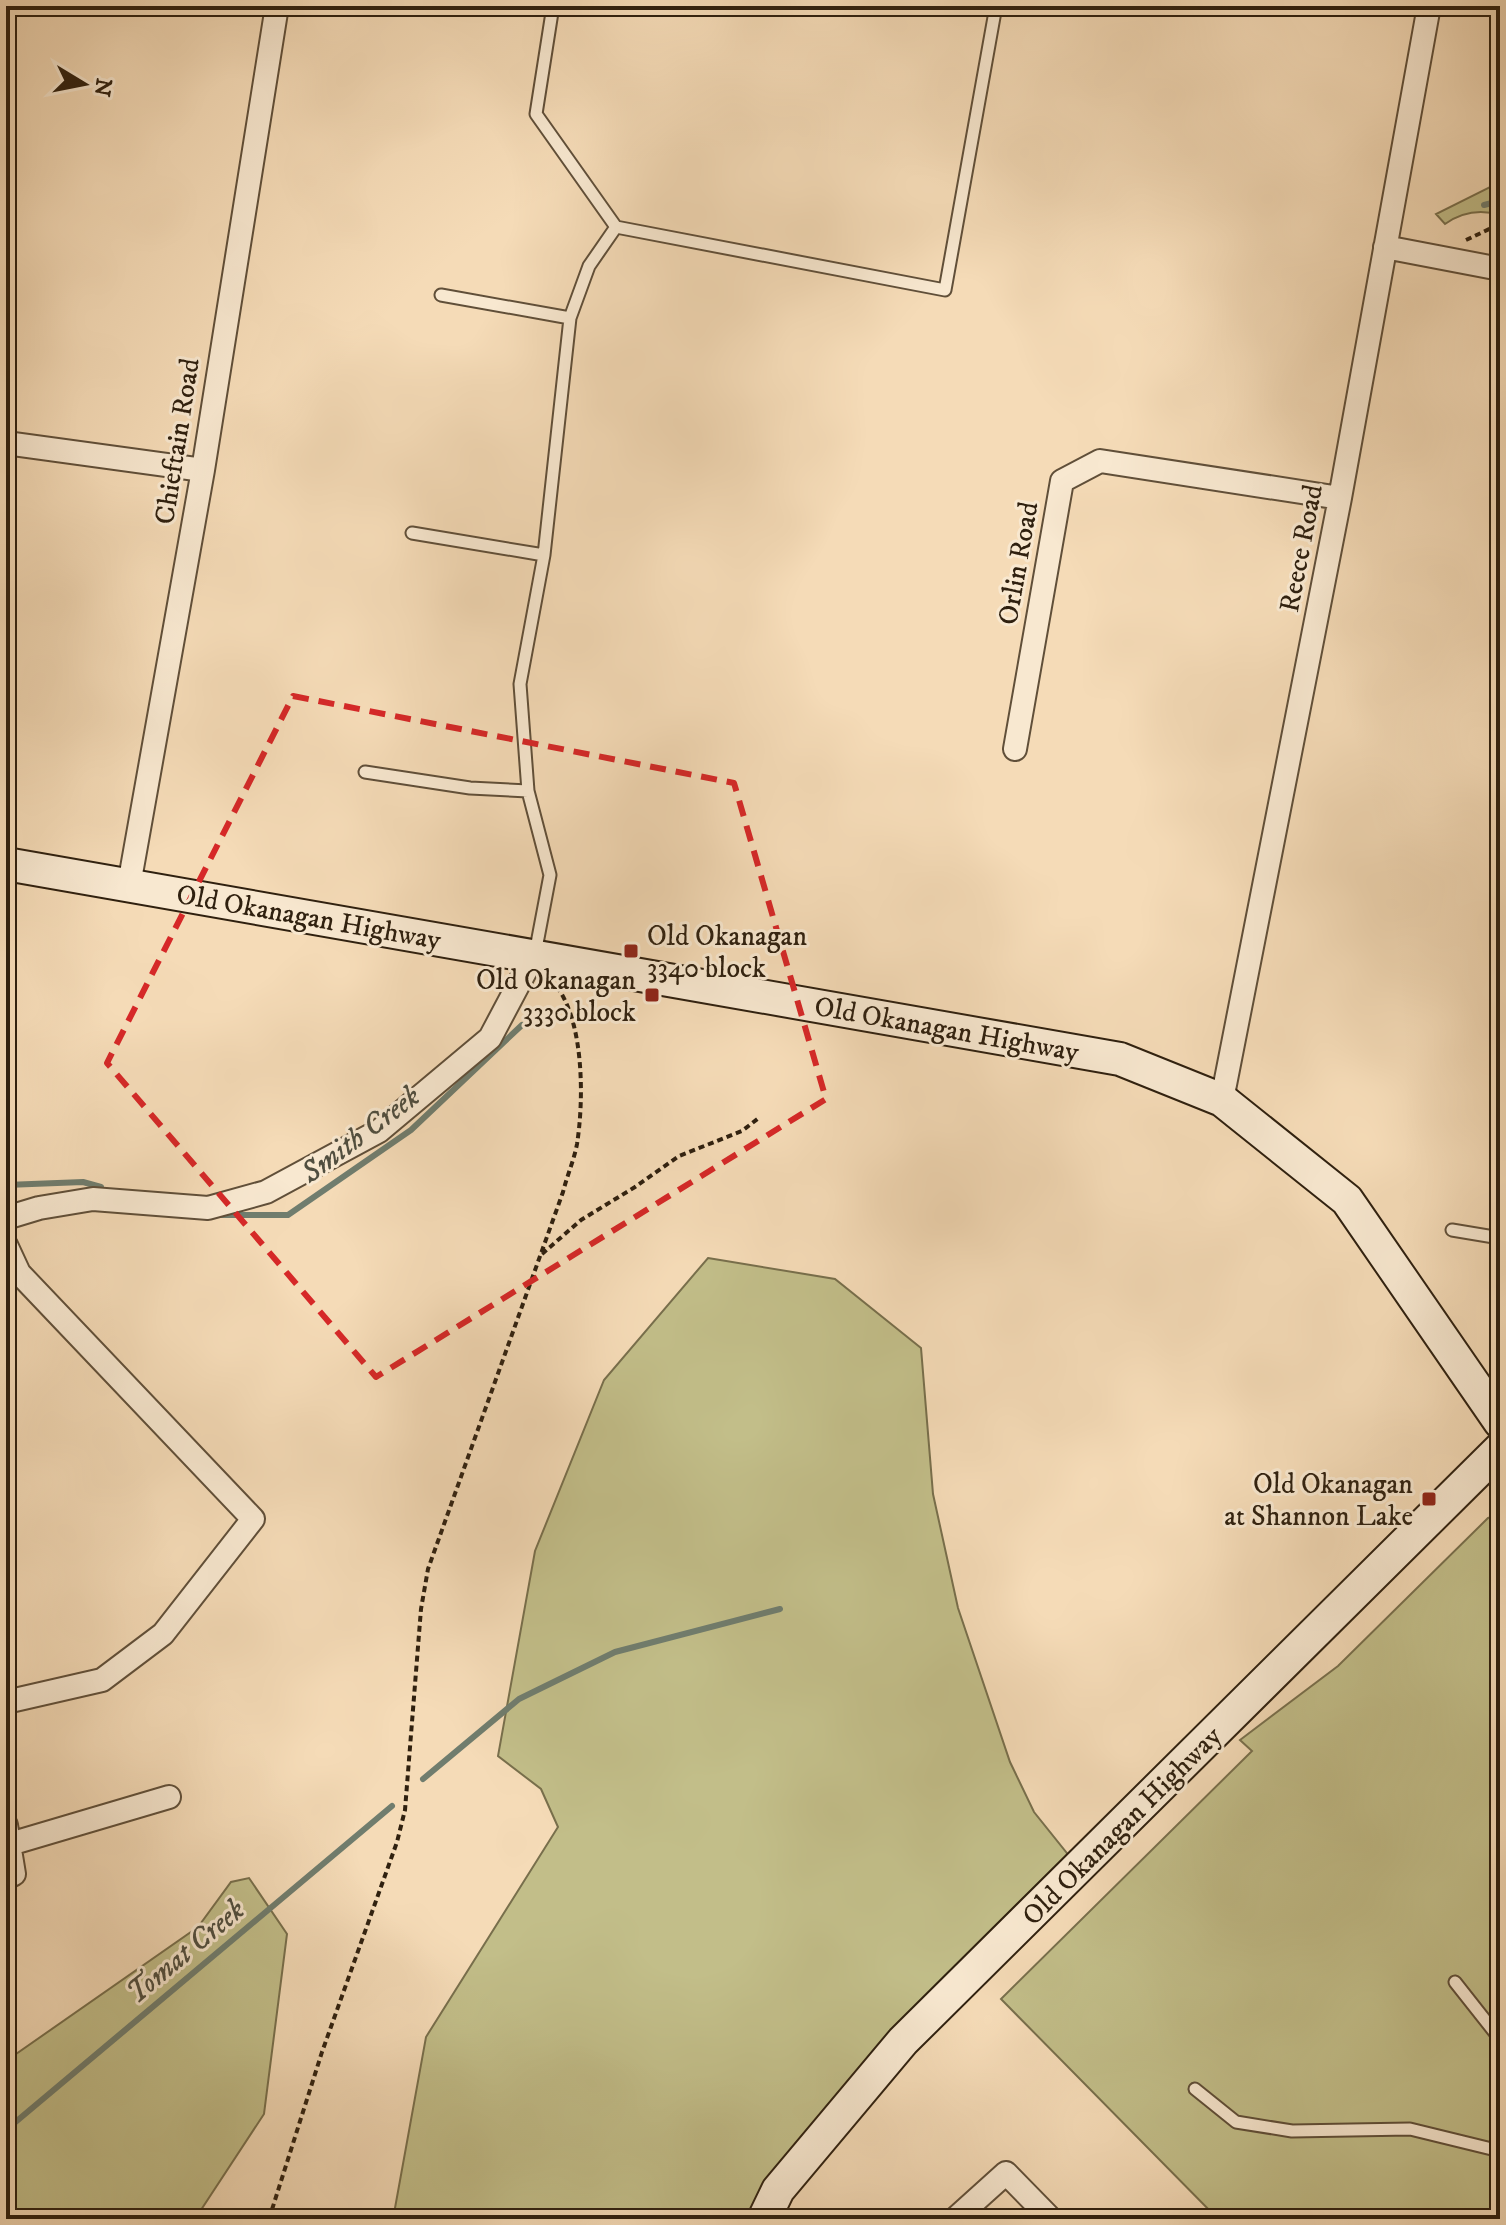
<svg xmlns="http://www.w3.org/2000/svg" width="1506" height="2225" font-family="'IM FELL DW Pica',serif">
  <rect width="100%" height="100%" fill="#f5dbb7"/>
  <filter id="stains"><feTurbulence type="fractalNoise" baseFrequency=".0025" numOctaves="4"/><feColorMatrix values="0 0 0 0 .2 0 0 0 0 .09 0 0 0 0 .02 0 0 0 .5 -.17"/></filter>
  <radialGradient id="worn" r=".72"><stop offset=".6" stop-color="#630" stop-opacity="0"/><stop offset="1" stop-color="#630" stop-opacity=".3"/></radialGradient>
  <path fill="#c2be89" stroke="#786f4c" stroke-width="2" d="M 1500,182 L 1500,215 C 1480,209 1462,212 1445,224 L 1436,214 Z
    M 708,1258 L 835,1279 L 921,1348 L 933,1494 L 958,1608 L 1010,1762 L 1034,1812 L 1078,1867 L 836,2126 L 775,2219 L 393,2219 L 426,2037 L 558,1827 L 541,1789 L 498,1756 L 535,1551 L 604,1380 Z
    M 1500,1515 L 1500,2219 L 1218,2219 L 1001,1999 L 1252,1751 L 1240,1740 L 1338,1666 L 1488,1518 Z
    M 249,1878 L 287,1934 L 264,2114 L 195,2219 L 6,2219 L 6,2061 L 198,1927 L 231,1882 Z"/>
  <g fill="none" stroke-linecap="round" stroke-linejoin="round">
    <path stroke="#707d6e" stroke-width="6" d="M 1484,205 L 1500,201
      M 6,1185 L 83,1182 L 101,1187
      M 217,1215 L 288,1215 L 411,1130 L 522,1025
      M 423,1779 L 519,1699 L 615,1652 L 780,1609
      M 6,2130 L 392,1806"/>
    <defs>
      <path id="lane" d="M 553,6 L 536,114 L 616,227 L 945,290 L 996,6
        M 441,295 L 570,318
        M 412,533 L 544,555
        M 365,772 L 470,788 L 528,791
        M 535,954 L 550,875 L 528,791 L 520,684 L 544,555 L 570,318 L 589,266 L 616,227
        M 1452,1230 L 1500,1238
        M 1455,1982 L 1500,2039
        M 1195,2089 L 1236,2122 L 1292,2131 L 1410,2129 L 1500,2151"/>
      <path id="street" d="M 1385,247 L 1500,269
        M 6,443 L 203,470
        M 1015,749 L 1062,481 L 1100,461 L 1340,498
        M 129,885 L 203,470 L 277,6
        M 1222,1100 L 1340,498 L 1429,6
        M 6,1218 L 39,1208 L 93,1199 L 208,1208 L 266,1192 L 379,1131 L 490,1038 L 534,955
        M 6,1245 L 19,1273 L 253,1519 L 163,1634 L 102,1680 L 6,1702
        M 6,1825 L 14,1874 L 6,1878
        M 10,1844 L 169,1797
        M 955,2219 L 1006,2173 L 1051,2219"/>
      <path id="secondary" d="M 6,864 L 1120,1059 L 1222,1100 L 1347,1200 L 1500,1422
        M 764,2219 L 778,2190 L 903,2041 L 1500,1449"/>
    </defs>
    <use href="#lane" stroke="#604f39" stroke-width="15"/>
    <use href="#street" stroke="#604f39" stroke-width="26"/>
    <use href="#secondary" stroke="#2f200f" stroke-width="36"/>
    <path stroke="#2f200f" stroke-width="4" stroke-dasharray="6 4" stroke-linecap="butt" d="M 1466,240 L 1500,224
      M 542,1254 L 581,1220 L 635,1187 L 679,1156 L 742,1131 L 760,1117
      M 269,2219 L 322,2052 L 397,1842 L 405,1810 L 421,1609 L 428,1569 L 563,1192 C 567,1176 574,1160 577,1144 C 584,1100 584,1023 557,987"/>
    <use href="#lane" stroke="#f8e8d0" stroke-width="11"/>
    <use href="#street" stroke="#f8e8d0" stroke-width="22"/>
    <use href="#secondary" stroke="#f8e8d0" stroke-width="32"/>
  </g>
  <path fill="none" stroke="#d62828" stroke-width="6" stroke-dasharray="16 10" stroke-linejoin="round" d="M 293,696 L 734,783 L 826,1099 L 376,1377 L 107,1063 Z"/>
  <g fill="#8f2418" stroke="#f8e8d0" stroke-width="3">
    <rect x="623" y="943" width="16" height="16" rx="4"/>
    <rect x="644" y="987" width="16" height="16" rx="4"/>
    <rect x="1421" y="1491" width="16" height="16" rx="4"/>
  </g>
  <g text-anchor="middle" stroke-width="6" stroke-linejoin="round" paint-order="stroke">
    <g font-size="28" fill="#2f200f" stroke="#f8e8d0">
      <text transform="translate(176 441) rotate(-81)" y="10">Chieftain Road</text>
      <text transform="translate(1300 548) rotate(-79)" y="10">Reece Road</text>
      <text transform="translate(1017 563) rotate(-80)" y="10">Orlin Road</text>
      <text transform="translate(309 916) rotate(10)" y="10">Old Okanagan Highway</text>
      <text transform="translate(947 1028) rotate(10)" y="10">Old Okanagan Highway</text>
      <text transform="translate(1121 1825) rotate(-45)" y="10">Old Okanagan Highway</text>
    </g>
    <g font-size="28" fill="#2f200f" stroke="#f8e8d0" text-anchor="end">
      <text x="647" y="945" text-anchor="start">Old Okanagan<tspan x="647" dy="32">3340 block</tspan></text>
      <text x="636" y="989">Old Okanagan<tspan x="636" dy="32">3330 block</tspan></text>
      <text x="1413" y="1493">Old Okanagan<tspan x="1413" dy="32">at Shannon Lake</tspan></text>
    </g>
    <g font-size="30" font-style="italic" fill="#504e3f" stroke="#f8e8d0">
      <text transform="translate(360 1134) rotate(-37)" y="10">Smith Creek</text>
      <text transform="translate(185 1951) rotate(-40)" y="10">Tomat Creek</text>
    </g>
  </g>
  <rect width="1506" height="2225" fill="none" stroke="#f5dbb7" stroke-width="32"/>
  <rect x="8" y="8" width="1490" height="2209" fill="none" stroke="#2f200f" stroke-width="4"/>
  <rect x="16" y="16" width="1474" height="2193" fill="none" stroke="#2f200f" stroke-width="2"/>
  <g transform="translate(84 84) rotate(100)" stroke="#f8e8d0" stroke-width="6" paint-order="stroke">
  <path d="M0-6L14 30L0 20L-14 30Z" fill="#2f200f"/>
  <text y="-12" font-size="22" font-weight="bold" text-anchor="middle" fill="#2f200f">N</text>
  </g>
  <rect width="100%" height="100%" filter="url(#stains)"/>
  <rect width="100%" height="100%" fill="url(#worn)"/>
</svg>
